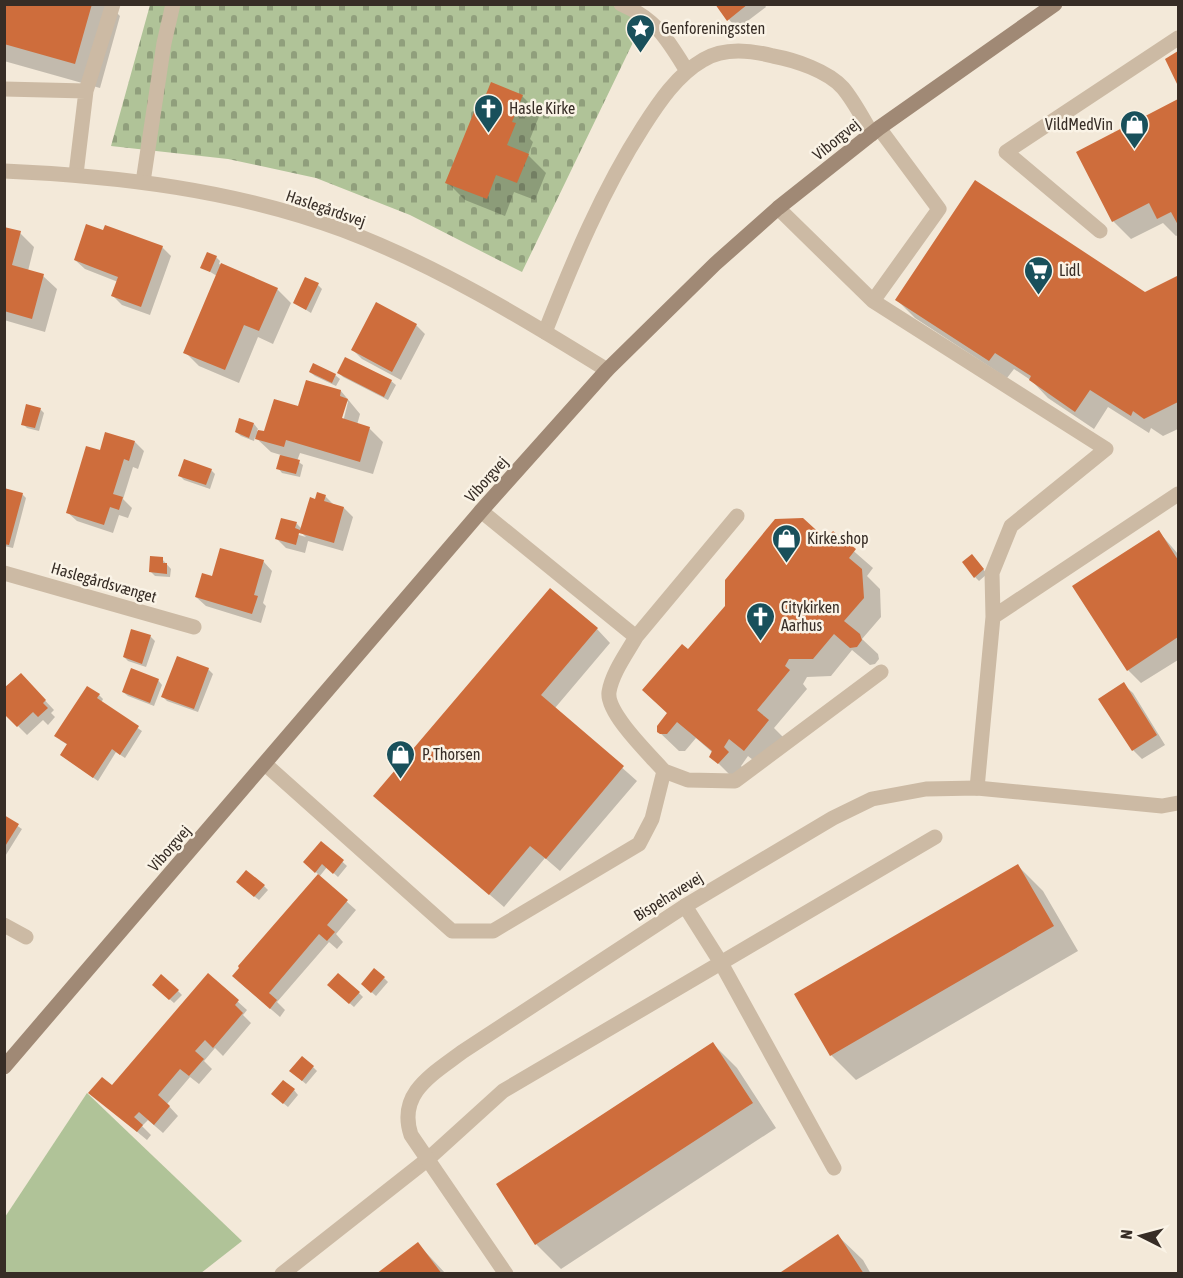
<svg xmlns="http://www.w3.org/2000/svg" width="1183" height="1278" font-family="'Asap Condensed',sans-serif">
  <defs>
    <pattern id="cemetery-stones" width="16" height="16" patternUnits="userSpaceOnUse" patternTransform="scale(1.5)"><rect width="16" height="16" fill="#b0c398"/><path d="M2 7V4a2 2 0 0 1 4 0v3zM10 15v-3a2 2 0 0 1 4 0v3z" fill="#909f7c"/></pattern>
  </defs>
  <rect width="100%" height="100%" fill="#f3e9d9"/>
  <path fill="#b0c398" d="M 87,1093 L 242,1241 L 201,1273 L 5,1273 L 5,1217 Z"/>
  <path fill="url(#cemetery-stones)" d="M 621,4 L 640,28 L 522,272 L 410,215 L 316,178 L 228,159 L 111,146 L 150,5 Z"/>
  <path fill="#0003" fill-rule="evenodd" d="M 4,4 L 35,4 L 47,8 L 48,4 L 108,4 L 120,16 L 100,88 L 4,61 Z
    M 716,4 L 764,4 L 766,7 L 737,29 Z
    M 522,96 L 540,114 L 530,139 L 533,142 L 528,155 L 546,173 L 535,200 L 514,192 L 505,216 L 465,200 L 447,182 L 481,111 Z
    M 1178,101 L 1178,235 L 1176,236 L 1163,223 L 1131,239 L 1113,221 L 1078,153 Z
    M 4,228 L 20,233 L 34,247 L 28,271 L 43,276 L 57,289 L 45,332 L 4,320 Z
    M 162,247 L 171,256 L 150,315 L 122,305 L 113,296 L 118,282 L 85,269 L 75,260 Z
    M 216,257 L 220,261 L 219,264 L 277,289 L 291,303 L 273,344 L 258,337 L 239,383 L 199,366 L 185,352 L 217,276 L 202,267 Z
    M 1177,278 L 1178,280 L 1178,429 L 1163,436 L 1151,428 L 1149,433 L 1108,407 L 1094,429 L 1048,398 L 1032,381 L 1014,369 L 1007,378 L 915,318 L 897,300 L 1145,294 Z
    M 318,285 L 322,289 L 311,313 L 295,303 Z
    M 416,325 L 425,334 L 401,380 L 362,359 L 353,350 Z
    M 314,365 L 335,375 L 340,379 L 336,386 L 315,376 L 310,372 Z
    M 339,373 L 391,381 L 396,385 L 388,400 L 343,377 Z
    M 341,391 L 360,414 L 357,425 L 369,428 L 383,442 L 373,474 L 300,453 L 297,461 L 303,465 L 300,477 L 282,473 L 278,468 L 281,455 L 271,452 L 255,437 L 254,441 L 241,436 L 236,432 L 254,424 L 258,429 L 257,431 L 265,433 L 299,407 ZM 346,400 L 348,402 L 342,426 L 339,425 Z
    M 40,409 L 44,413 L 39,431 L 27,428 L 23,424 Z
    M 135,442 L 144,451 L 138,469 L 133,467 L 123,499 L 132,508 L 128,518 L 119,515 L 113,533 L 77,521 L 67,512 L 101,452 Z
    M 211,470 L 215,474 L 210,489 L 184,480 L 180,476 Z
    M 4,489 L 22,494 L 26,498 L 13,548 L 4,546 Z
    M 325,496 L 335,506 L 344,508 L 353,517 L 343,551 L 308,541 L 305,553 L 286,548 L 277,539 L 296,523 L 302,529 L 316,501 ZM 301,532 L 306,537 L 292,533 Z
    M 1159,532 L 1178,554 L 1178,660 L 1141,683 L 1128,670 Z
    M 833,533 L 873,568 L 867,576 L 880,589 L 881,617 L 862,639 L 878,654 L 879,659 L 875,664 L 870,665 L 852,650 L 831,676 L 807,677 L 803,684 L 807,689 L 774,728 L 785,739 L 763,768 L 748,756 L 741,766 L 745,770 L 736,781 L 711,756 L 713,753 L 696,738 L 685,751 L 679,751 L 658,731 L 668,714 L 644,690 L 688,651 L 826,541 Z
    M 162,559 L 171,569 L 170,577 L 155,576 L 151,572 Z
    M 976,560 L 987,574 L 979,581 L 975,577 Z
    M 263,561 L 272,571 L 263,603 L 266,606 L 261,623 L 206,606 L 196,597 L 213,578 Z
    M 597,629 L 610,643 L 555,708 L 637,781 L 560,871 L 545,858 L 504,907 L 375,796 Z
    M 150,636 L 155,641 L 146,667 L 128,661 L 124,657 Z
    M 177,658 L 208,669 L 213,674 L 198,712 L 167,701 L 163,697 Z
    M 21,675 L 54,710 L 51,713 L 55,717 L 48,725 L 43,720 L 27,735 L 4,712 Z
    M 158,680 L 162,685 L 154,706 L 128,696 L 123,692 Z
    M 1123,684 L 1133,693 L 1165,745 L 1142,759 L 1133,750 Z
    M 99,695 L 103,699 L 101,703 L 142,731 L 125,758 L 116,752 L 98,781 L 61,755 L 68,745 L 60,740 Z
    M 4,817 L 22,829 L 4,858 Z
    M 322,843 L 347,866 L 338,877 L 327,867 L 319,877 L 356,910 L 336,934 L 343,942 L 337,949 L 329,942 L 277,1002 L 285,1010 L 280,1017 L 243,985 L 240,966 L 319,875 L 305,862 Z
    M 1018,866 L 1043,891 L 1078,951 L 856,1080 L 831,1055 Z
    M 242,886 L 264,886 L 268,890 L 259,900 Z
    M 208,975 L 247,1010 L 243,1015 L 251,1023 L 223,1056 L 215,1048 L 204,1061 L 212,1069 L 199,1084 L 190,1077 L 167,1104 L 178,1116 L 163,1133 L 148,1120 L 142,1126 L 151,1135 L 147,1140 L 90,1093 L 112,1088 Z
    M 384,978 L 388,982 L 376,996 L 367,988 Z
    M 158,989 L 178,991 L 182,995 L 174,1003 Z
    M 333,989 L 359,993 L 363,997 L 354,1007 Z
    M 713,1044 L 737,1068 L 776,1128 L 561,1269 L 536,1244 Z
    M 313,1067 L 317,1071 L 306,1084 L 295,1075 Z
    M 294,1090 L 298,1095 L 288,1107 L 277,1098 Z
    M 838,1236 L 863,1260 L 871,1274 L 781,1274 Z
    M 418,1244 L 446,1274 L 378,1274 Z"/>
  <path fill="#ce6d3c" d="M 4,4 L 46,6 L 46,4 L 92,4 L 75,64 L 4,44 Z
    M 715,4 L 748,4 L 727,21 Z
    M 1178,51 L 1178,86 L 1165,59 Z
    M 491,82 L 523,95 L 512,122 L 516,123 L 507,145 L 529,154 L 517,183 L 496,175 L 487,199 L 445,183 L 476,107 L 480,109 Z
    M 1178,99 L 1178,225 L 1171,212 L 1157,219 L 1149,203 L 1112,222 L 1076,152 Z
    M 975,180 L 1145,292 L 1177,276 L 1178,279 L 1178,402 L 1144,419 L 1133,411 L 1131,416 L 1090,390 L 1075,412 L 1029,380 L 1031,376 L 995,353 L 989,361 L 895,300 Z
    M 86,224 L 103,230 L 105,225 L 163,246 L 141,307 L 111,296 L 118,277 L 74,260 Z
    M 4,227 L 21,231 L 12,265 L 44,274 L 32,319 L 4,311 Z
    M 207,252 L 217,256 L 210,272 L 200,268 Z
    M 221,263 L 278,288 L 259,331 L 244,325 L 225,370 L 183,353 Z
    M 305,277 L 319,283 L 306,310 L 293,303 Z
    M 376,302 L 417,324 L 392,372 L 351,350 Z
    M 345,357 L 392,380 L 384,397 L 337,373 Z
    M 313,363 L 336,374 L 332,383 L 309,372 Z
    M 306,380 L 341,390 L 340,396 L 348,399 L 342,418 L 370,427 L 360,462 L 286,440 L 284,447 L 255,439 L 258,430 L 264,431 L 274,399 L 298,406 Z
    M 26,404 L 41,408 L 35,428 L 21,425 Z
    M 239,418 L 254,423 L 249,438 L 235,432 Z
    M 105,432 L 135,441 L 129,461 L 124,459 L 113,494 L 123,497 L 119,510 L 110,507 L 104,525 L 66,513 L 86,446 L 100,450 Z
    M 280,455 L 300,460 L 296,474 L 276,469 Z
    M 184,459 L 212,469 L 206,485 L 178,476 Z
    M 4,488 L 23,493 L 9,545 L 4,544 Z
    M 317,492 L 326,495 L 324,501 L 344,507 L 334,543 L 299,533 L 296,545 L 275,539 L 281,518 L 297,522 L 295,528 L 300,530 L 310,497 L 315,499 Z
    M 803,518 L 826,539 L 833,531 L 856,549 L 849,558 L 862,569 L 864,598 L 844,621 L 860,634 L 862,640 L 857,647 L 850,648 L 834,634 L 813,659 L 789,659 L 785,666 L 790,670 L 757,710 L 769,720 L 744,751 L 729,739 L 724,747 L 729,752 L 718,764 L 709,757 L 712,751 L 677,722 L 667,734 L 660,734 L 657,732 L 657,726 L 667,713 L 642,690 L 682,644 L 688,649 L 725,606 L 725,580 L 775,519 Z
    M 1159,530 L 1178,560 L 1178,637 L 1127,671 L 1072,586 Z
    M 220,548 L 264,560 L 254,595 L 258,596 L 252,614 L 195,597 L 202,573 L 212,576 Z
    M 972,554 L 984,569 L 974,578 L 962,562 Z
    M 150,556 L 163,557 L 163,563 L 167,563 L 167,574 L 149,572 Z
    M 550,588 L 598,628 L 541,695 L 624,766 L 546,859 L 530,846 L 489,895 L 373,796 Z
    M 131,629 L 151,635 L 142,664 L 123,657 Z
    M 177,656 L 209,668 L 194,709 L 161,697 Z
    M 131,668 L 159,679 L 150,703 L 122,692 Z
    M 21,673 L 46,700 L 43,703 L 48,708 L 38,717 L 33,712 L 17,727 L 4,714 L 4,688 Z
    M 1124,682 L 1157,735 L 1132,751 L 1098,699 Z
    M 87,686 L 100,694 L 97,698 L 139,726 L 120,755 L 112,749 L 93,778 L 60,755 L 67,744 L 54,736 Z
    M 4,815 L 19,824 L 4,848 Z
    M 321,841 L 344,860 L 333,874 L 322,864 L 315,873 L 303,862 Z
    M 1018,864 L 1054,926 L 830,1056 L 794,994 Z
    M 246,870 L 265,885 L 254,897 L 236,882 Z
    M 318,874 L 348,900 L 327,925 L 335,932 L 327,941 L 319,934 L 269,993 L 277,1000 L 270,1009 L 232,976 L 239,968 L 238,966 Z
    M 374,968 L 385,977 L 371,993 L 361,984 Z
    M 208,973 L 239,1000 L 235,1005 L 243,1013 L 213,1048 L 205,1040 L 195,1051 L 204,1059 L 189,1076 L 180,1069 L 158,1095 L 170,1106 L 154,1125 L 139,1112 L 134,1117 L 143,1125 L 137,1132 L 88,1093 L 102,1077 L 112,1085 Z
    M 338,973 L 360,992 L 349,1004 L 327,985 Z
    M 161,974 L 179,990 L 169,1000 L 152,985 Z
    M 713,1042 L 753,1103 L 535,1245 L 496,1184 Z
    M 302,1056 L 314,1066 L 302,1081 L 289,1071 Z
    M 283,1080 L 295,1089 L 283,1104 L 271,1094 Z
    M 838,1234 L 864,1274 L 778,1274 Z
    M 418,1242 L 442,1274 L 376,1274 Z"/>
  <g fill="none" stroke-linecap="round" stroke-linejoin="round">
    <path stroke="#ccbaa4" stroke-width="15" d="M 621,4 C 657,20 667,39 687,71
      M 4,89 L 86,91
      M 76,174 L 86,91 L 113,4
      M 143,182 L 164,43 L 173,4
      M 778,208 L 873,301 L 1106,449 L 1011,526 L 992,573 L 993,617 L 977,788
      M 1100,231 L 1006,152 L 1178,38
      M 873,301 L 939,209 L 879,128
      M 545,332 C 573,261 602,191 643,127 C 659,102 677,75 703,60 C 724,47 750,50 773,56 C 795,60 828,71 843,88 C 854,101 863,119 872,134
      M 993,617 L 1178,494
      M 636,637 L 737,516
      M 265,764 L 452,931 L 493,931 L 639,844 L 652,819 L 664,771 C 650,755 606,713 609,692 C 612,673 627,653 636,637 L 481,511
      M 664,771 L 688,780 L 735,781 L 881,672
      M 685,906 L 721,963 L 834,1168
      M 282,1274 L 428,1159 L 503,1091 L 935,837"/>
    <path stroke="#ccbaa4" stroke-width="15" d="M 4,171 C 119,176 235,190 343,230 C 436,265 523,318 607,370
      M 4,573 L 194,627
      M 4,925 L 26,937
      M 506,1274 L 411,1135 C 397,1093 433,1074 462,1052 L 685,906 L 833,818 L 872,799 L 926,789 L 977,788 L 1162,806 L 1178,803"/>
    <path stroke="#a08975" stroke-width="15" d="M 4,1067 L 481,511 L 607,370 L 715,264 L 778,208 L 879,128 L 1055,4"/>
  </g>
  <defs>
    <symbol id="sight-pin" viewBox="-11 -11 22 30"><path d="M0 17L-7.5 6A9.5 9.5 0 1 1 7.5 6Z" fill="#19505b" stroke="#faf3e6"/><path d="M0-6L1.8-2.2L6-1.7L2.9 1.2L3.7 5.4L0 3.3L-3.7 5.4L-2.9 1.2L-6-1.7L-1.8-2.2Z" fill="#fff"/></symbol>
    <symbol id="church-pin" viewBox="-11 -11 22 30"><path d="M0 17L-7.5 6A9.5 9.5 0 1 1 7.5 6Z" fill="#19505b" stroke="#faf3e6"/><path d="M-1.2-6h2.4v3.5h3.3v2.4h-3.3V6h-2.4V-.1h-3.3v-2.4h3.3Z" fill="#fff"/></symbol>
    <symbol id="shop-pin" viewBox="-11 -11 22 30"><path d="M0 17L-7.5 6A9.5 9.5 0 1 1 7.5 6Z" fill="#19505b" stroke="#faf3e6"/><path d="M-5-2.5h2.3a2.7 3.5 0 0 1 5.4 0H5L5.5 6h-11ZM-1.5-2.5h3a1.5 2.3 0 0 0-3 0Z" fill="#fff"/></symbol>
    <symbol id="supermarket-pin" viewBox="-11 -11 22 30"><path d="M0 17L-7.5 6A9.5 9.5 0 1 1 7.5 6Z" fill="#19505b" stroke="#faf3e6"/><path d="M-6-5.5h2.5l.6 2H6L4.5 2H-2.5L-4.4-4H-6ZM-1.5 3.2a1.3 1.3 0 1 0 .1 0ZM3 3.2a1.3 1.3 0 1 0 .1 0Z" fill="#fff"/></symbol>
  </defs>
  <g fill-rule="evenodd">
    <use href="#sight-pin" x="624" y="12" width="33" height="45"/>
    <use href="#church-pin" x="472" y="92" width="33" height="45"/>
    <use href="#shop-pin" x="1118" y="108" width="33" height="45"/>
    <use href="#supermarket-pin" x="1022" y="254" width="33" height="45"/>
    <use href="#shop-pin" x="770" y="522" width="33" height="45"/>
    <use href="#church-pin" x="744" y="600" width="33" height="45"/>
    <use href="#shop-pin" x="384" y="738" width="33" height="45"/>
  </g>
  <g text-anchor="middle" stroke-width="5" stroke-linejoin="round" paint-order="stroke">
    <g font-size="16" fill="#372d26" stroke="#faf3e6" text-anchor="start">
      <text x="661" y="34">Genforeningssten</text>
      <text x="509" y="114">Hasle Kirke</text>
      <text x="1113" y="130" text-anchor="end">VildMedVin</text>
      <text x="1059" y="276">Lidl</text>
      <text x="807" y="544">Kirke.shop</text>
      <text x="781" y="613">Citykirken<tspan x="781" dy="18">Aarhus</tspan></text>
      <text x="422" y="760">P. Thorsen</text>
    </g>
    <g font-size="16" fill="#372d26" stroke="#faf3e6">
      <text transform="translate(836 139) rotate(-39)" y="6">Viborgvej</text>
      <text transform="translate(326 208) rotate(19)" y="6">Haslegårdsvej</text>
      <text transform="translate(486 479) rotate(-48)" y="6">Viborgvej</text>
      <text transform="translate(104 582) rotate(16)" y="6">Haslegårdsvænget</text>
      <text transform="translate(169 848) rotate(-49)" y="6">Viborgvej</text>
      <text transform="translate(668 896) rotate(-32)" y="6">Bispehavevej</text>
    </g>
  </g>
  <rect width="1183" height="1278" fill="none" stroke="#372d26" stroke-width="12"/>
  <g transform="translate(1141 1236) rotate(276)" stroke="#faf3e6" stroke-width="4.5" paint-order="stroke">
  <path d="M0-4.5L10 22L0 15L-10 22Z" fill="#372d26"/>
  <text y="-9" font-size="16" font-weight="bold" text-anchor="middle" fill="#372d26">N</text>
  </g>
</svg>
